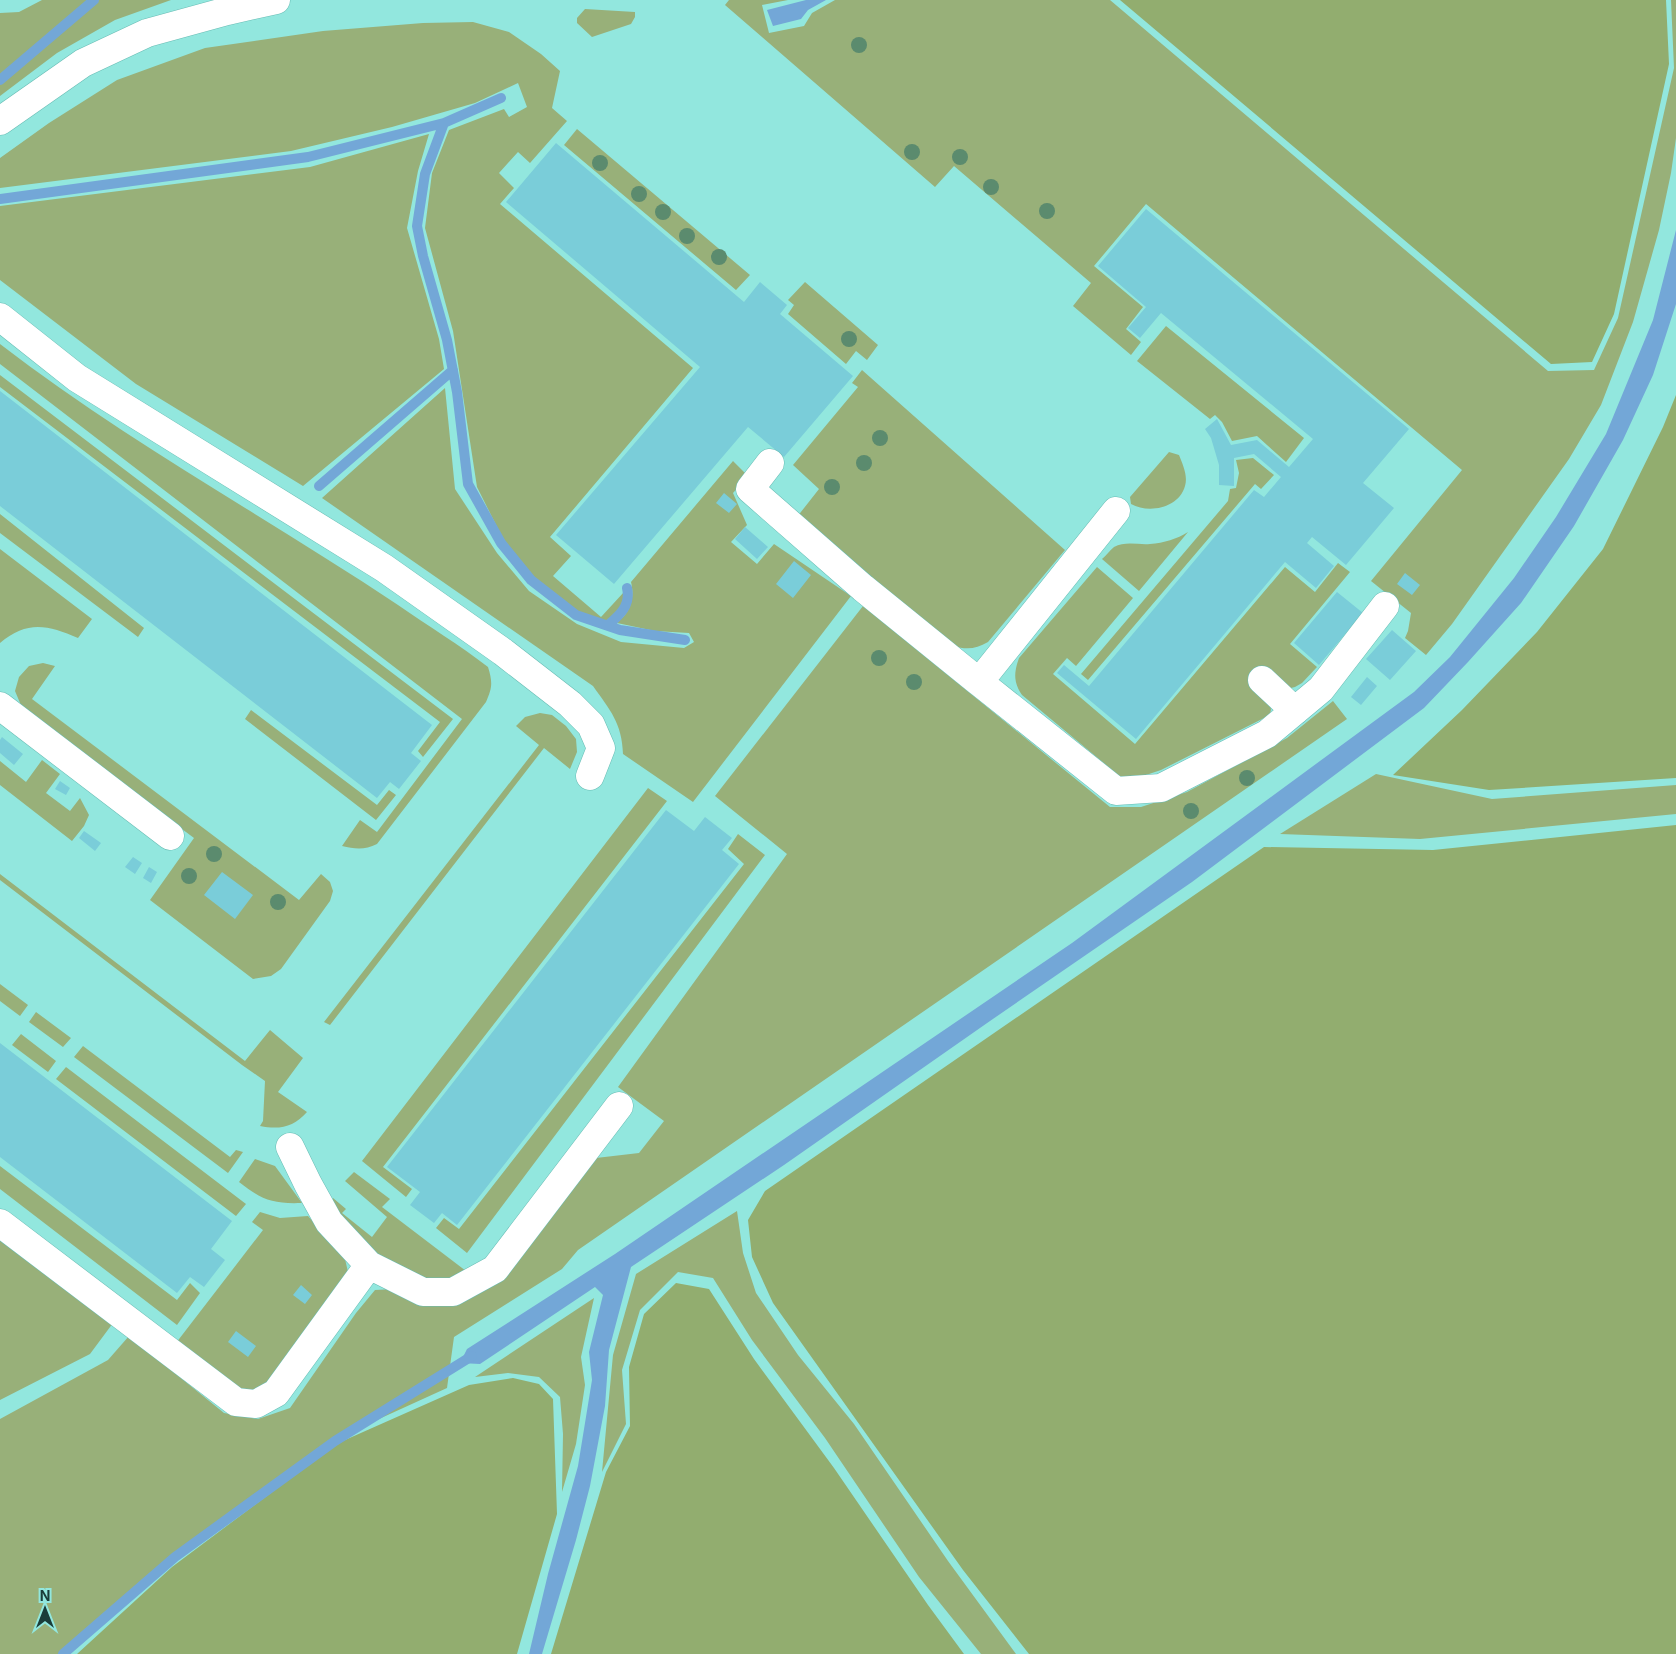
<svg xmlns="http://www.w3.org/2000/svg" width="1676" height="1654" font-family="Inter,sans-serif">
  <rect width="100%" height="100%" fill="#92e7de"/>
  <path fill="#98b079" d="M 42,0 L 171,0 L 115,20 L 57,53 L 0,96 L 0,13 L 19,12 Z
    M 729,0 L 788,0 L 762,5 L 769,33 L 804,26 L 812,13 L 835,0 L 1110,0 L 1548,371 L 1594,370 L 1618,318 L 1674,68 L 1671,0 L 1676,0 L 1676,138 L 1671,173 L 1659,230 L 1633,322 L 1601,405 L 1569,459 L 1452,624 L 1426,655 L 1405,638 L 1408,631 L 1411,613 L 1371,581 L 1462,470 L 1146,204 L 1094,266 L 1143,307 L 1126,329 L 1141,342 L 1131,355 L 1073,306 L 1091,283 L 954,166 L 935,187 L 725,5 Z
    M 585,9 L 635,12 L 635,17 L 631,24 L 592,37 L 577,23 L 577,18 Z
    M 473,22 L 509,32 L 541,54 L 560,71 L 552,108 L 567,121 L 530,163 L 518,152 L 499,173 L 514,188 L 500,204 L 693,368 L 550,537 L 571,556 L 553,576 L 601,617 L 624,592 C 624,608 618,613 606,622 L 577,612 L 534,577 L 504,541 L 477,487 L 453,331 L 425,228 L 432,173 L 449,130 L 504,109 L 509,117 L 527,107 L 518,83 L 475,103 L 392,127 L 291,151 L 0,188 L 0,158 L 49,123 L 117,80 L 205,48 L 323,31 L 423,23 Z
    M 577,129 L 750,275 L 736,290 L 564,145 Z
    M 429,134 L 418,171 L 407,228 L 439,339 L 444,369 L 303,486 L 136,384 L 0,280 L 0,206 L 310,167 Z
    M 805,282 L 878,345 L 867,360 L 856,351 L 846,364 L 788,314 L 794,305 L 788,300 Z
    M 1166,326 L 1304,438 L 1286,462 L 1257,436 L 1232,441 L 1222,422 L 1215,415 L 1210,419 L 1137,361 Z
    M 0,344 C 126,441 266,517 398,605 C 428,626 460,645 488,667 C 493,683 492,688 486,702 L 377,844 C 365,850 355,849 342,846 L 360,820 L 377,832 L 462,719 L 0,364 Z
    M 862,370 L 1065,550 L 988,642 C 976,649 967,650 953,646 L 797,517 L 819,489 L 793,465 L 858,387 L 852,383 Z
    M 0,375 L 453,719 L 423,757 L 418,751 L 440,722 L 0,387 Z
    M 445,388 L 455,489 L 497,553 L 529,591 L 577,624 L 621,642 L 684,648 L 694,642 L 689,633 L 655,631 L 617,623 C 630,612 635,599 631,582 L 733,461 L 748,476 L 733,493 L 747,525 L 731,542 L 757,564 L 774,544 L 851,596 L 693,802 L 623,754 C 622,723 610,710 593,686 L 322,498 Z
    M 1169,452 L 1179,455 C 1183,465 1188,476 1185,486 C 1179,508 1149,514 1131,504 L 1130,497 Z
    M 1253,458 L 1274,475 L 1261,489 L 1255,484 L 1088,680 L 1081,674 L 1228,501 L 1230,489 L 1236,488 L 1239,473 L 1236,460 Z
    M 0,514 L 144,628 L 138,637 L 0,533 Z
    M 1188,532 L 1139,591 L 1102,559 C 1106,556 1110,550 1114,547 C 1125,541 1138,545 1150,544 C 1164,543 1177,539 1188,532 Z
    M 0,549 L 92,619 L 78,638 C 48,625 27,620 0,643 Z
    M 1338,563 L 1350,572 L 1290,644 L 1317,667 L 1302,683 L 1295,687 L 1287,689 L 1268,702 L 1271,709 L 1270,715 L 1161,770 L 1143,776 L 1123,779 L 1022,695 C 1013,682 1014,672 1019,658 L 1097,567 L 1133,598 L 1076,666 L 1067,658 L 1053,674 L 1135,744 L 1285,567 L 1315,592 Z
    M 863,606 L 1110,807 L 1141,807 L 1187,792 L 1287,738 L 1333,701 L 1347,719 L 578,1250 L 562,1269 L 454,1337 L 447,1388 L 335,1439 L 175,1557 L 68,1654 L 0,1654 L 0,1419 L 108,1360 L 129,1336 L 224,1413 L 258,1419 L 290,1408 L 356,1313 L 375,1290 L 394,1289 L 425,1306 L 458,1305 L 504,1275 L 596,1158 L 639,1153 L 664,1121 L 618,1087 L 787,854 L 715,796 Z
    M 43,663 L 55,666 L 32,699 L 299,900 L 321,874 L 330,882 L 333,891 L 330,901 L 281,969 L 271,976 L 253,979 L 150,900 L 194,838 L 23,710 L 15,691 L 19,677 L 29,666 Z
    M 251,710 L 377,805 L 389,790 L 396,795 L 376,820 L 245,719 Z
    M 540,713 L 552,715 L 566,726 L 576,739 L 577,752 L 570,769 L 544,748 L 330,1025 L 324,1022 L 539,745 L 516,726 L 525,717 Z
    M 42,760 L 60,774 L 46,793 L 70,811 L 80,798 L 89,815 L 84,826 L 72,841 L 0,785 L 0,761 L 26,782 Z
    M 1376,774 L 1492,799 L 1676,785 L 1676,814 L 1420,839 L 1280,834 Z
    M 648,788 L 667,801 L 383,1167 L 412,1189 L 406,1197 L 362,1161 Z
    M 738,834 L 765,855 L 467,1253 L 436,1228 L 444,1218 L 459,1229 L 744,864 L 728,849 Z
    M 0,874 L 245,1061 L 270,1030 L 303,1058 L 278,1092 L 307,1112 C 294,1127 280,1130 260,1126 L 263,1121 L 265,1081 L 242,1065 L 0,880 Z
    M 0,984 L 28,1005 L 20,1016 L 0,1001 Z
    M 36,1012 L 71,1038 L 63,1047 L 29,1022 Z
    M 21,1034 L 56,1061 L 48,1072 L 12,1045 Z
    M 83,1046 L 230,1157 L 236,1150 L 243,1152 L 228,1173 L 74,1057 Z
    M 66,1067 L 246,1204 L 236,1216 L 56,1079 Z
    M 255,1159 L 275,1166 L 302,1203 C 272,1204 262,1200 239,1182 Z
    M 0,1166 L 177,1300 L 190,1283 L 200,1293 L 177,1325 L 0,1189 Z
    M 354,1172 L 390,1199 L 382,1207 L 466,1271 L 443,1283 L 419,1279 L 385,1260 L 353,1234 L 331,1202 L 333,1198 L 346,1209 L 342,1213 L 372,1237 L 387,1217 L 345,1181 Z
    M 737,1211 L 743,1253 L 756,1293 L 798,1355 L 854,1424 L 948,1561 L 1016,1654 L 981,1654 L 919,1577 L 825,1438 L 752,1340 L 713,1278 L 678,1272 L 640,1310 L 622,1370 L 626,1424 L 602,1472 L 613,1355 L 636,1274 Z
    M 260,1212 L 280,1218 L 308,1216 L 345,1259 L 348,1272 L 271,1381 C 263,1387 255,1391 245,1390 C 226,1387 193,1356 176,1343 L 263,1230 L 252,1222 Z
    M 0,1234 L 113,1323 L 90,1354 L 0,1400 Z
    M 594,1298 L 581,1357 L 585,1385 L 576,1444 L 562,1492 L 563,1434 L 560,1397 L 539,1377 L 508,1373 L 475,1377 Z"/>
  <path fill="#92ad6f" d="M 1120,0 L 1666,0 L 1669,64 L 1614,314 L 1592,362 L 1551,364 Z
    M 1676,395 L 1676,778 L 1489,790 L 1393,775 L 1462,710 L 1537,632 L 1603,549 L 1663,427 Z
    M 1676,825 L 1676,1654 L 1029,1654 L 963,1570 L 773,1303 L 752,1257 L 748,1220 L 765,1191 L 1264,847 L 1433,850 Z
    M 676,1283 L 709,1289 L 754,1359 L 834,1468 L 928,1605 L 964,1654 L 551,1654 L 606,1472 L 630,1426 L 629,1367 L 644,1314 Z
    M 513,1378 L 539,1384 L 553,1399 L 557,1514 L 517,1654 L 77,1654 L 172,1567 L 336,1444 L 469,1385 Z"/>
  <path fill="#73a7d7" d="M 806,0 L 826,0 L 808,10 L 801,19 L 773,26 L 767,10 Z
    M 1676,230 L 1676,304 L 1653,375 L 1623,440 L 1574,526 L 1521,603 L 1468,662 L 1424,708 L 1192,882 L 990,1021 L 784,1165 L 631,1267 L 609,1350 L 605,1406 L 590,1486 L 576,1540 L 542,1654 L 529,1654 L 548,1574 L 578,1466 L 592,1380 L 589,1352 L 603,1295 L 595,1287 L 480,1364 L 460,1363 L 467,1349 L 615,1254 L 1072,943 L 1414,692 L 1450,657 L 1514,578 L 1556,517 L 1606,434 L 1653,320 Z"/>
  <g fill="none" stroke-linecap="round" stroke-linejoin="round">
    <path stroke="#73a7d7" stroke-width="10" d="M 0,80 L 94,0
      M 444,123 L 425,174 L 417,226 L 423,256 L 447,340 L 457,392 L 468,484 L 501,543 L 531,580 L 576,615 L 620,630 L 685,640
      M 0,199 L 308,157 L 444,123 L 501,98
      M 319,486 L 453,370
      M 608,625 C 620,615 631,605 627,588
      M 63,1654 L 175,1557 L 335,1441 L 472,1356"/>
  </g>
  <path fill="#7acdd9" d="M 556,143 L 744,302 L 760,282 L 787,305 L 780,314 L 853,376 L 784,457 L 748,427 L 614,584 L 556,535 L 700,367 L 506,202 Z
    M 1146,209 L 1409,429 L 1363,483 L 1394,508 L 1346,565 L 1312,537 L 1307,543 L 1334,566 L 1316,588 L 1285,562 L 1136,739 L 1057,673 L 1064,665 L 1089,686 L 1254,490 L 1264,497 L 1281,477 L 1254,454 L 1234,458 L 1234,486 L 1219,485 L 1219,465 L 1211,438 L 1205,429 L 1217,419 L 1231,445 L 1257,440 L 1289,467 L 1313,439 L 1161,313 L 1140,338 L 1128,328 L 1146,307 L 1098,266 Z
    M 0,391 L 432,725 L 411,753 L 421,761 L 399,789 L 390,782 L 377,798 L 0,506 Z
    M 724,493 L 737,504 L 729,513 L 716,503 Z
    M 745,527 L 768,547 L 757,559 L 735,539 Z
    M 794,561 L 811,575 L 793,598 L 776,584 Z
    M 1405,573 L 1420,585 L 1412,595 L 1397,584 Z
    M 1337,592 L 1363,613 L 1319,665 L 1294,643 Z
    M 1392,630 L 1416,651 L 1390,680 L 1366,659 Z
    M 1367,677 L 1377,686 L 1361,705 L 1351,697 Z
    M 2,737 L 23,754 L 14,765 L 0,753 L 0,740 Z
    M 60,781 L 70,788 L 66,795 L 55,789 Z
    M 666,810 L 694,831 L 705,817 L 732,838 L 722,850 L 739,864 L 457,1225 L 442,1213 L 434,1223 L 410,1205 L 420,1192 L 387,1167 Z
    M 84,831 L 101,843 L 95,851 L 79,838 Z
    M 133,857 L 142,863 L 135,874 L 125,867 Z
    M 149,867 L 157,872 L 151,883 L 143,878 Z
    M 222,872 L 253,895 L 235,919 L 204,895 Z
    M 0,1043 L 232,1221 L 211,1249 L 225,1260 L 204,1287 L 190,1277 L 177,1293 L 0,1157 Z
    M 301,1285 L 312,1295 L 305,1304 L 293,1295 Z
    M 236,1331 L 256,1346 L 248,1357 L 228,1342 Z"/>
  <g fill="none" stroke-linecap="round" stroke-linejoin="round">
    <defs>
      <path id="minor" d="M 0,121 L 83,63 L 147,33 L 227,11 L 276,0
        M 0,317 L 77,378 L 384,568 L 503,652 L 570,704 L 591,725 L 601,748 L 590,776
        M 770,463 L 750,489 L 863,588 L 979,682 L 1116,511
        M 1262,680 L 1295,711
        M 979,682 L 1116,791 L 1161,788 L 1267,734 L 1321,689 L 1385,606
        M 0,706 L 170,836
        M 290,1147 L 308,1184 L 329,1222 L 369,1265 L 423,1292 L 453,1292 L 495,1269 L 619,1106
        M 0,1223 L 236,1402 L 256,1404 L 276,1393 L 369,1265"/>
    </defs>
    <use href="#minor" stroke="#68bcb4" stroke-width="29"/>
    <use href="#minor" stroke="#fff" stroke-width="28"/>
  </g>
  <g fill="#5b8b6e">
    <circle cx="859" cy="45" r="8"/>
    <circle cx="912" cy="152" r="8"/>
    <circle cx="960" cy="157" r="8"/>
    <circle cx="600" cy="163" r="8"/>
    <circle cx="991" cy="187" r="8"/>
    <circle cx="639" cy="194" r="8"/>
    <circle cx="1047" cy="211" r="8"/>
    <circle cx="663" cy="212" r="8"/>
    <circle cx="687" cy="236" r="8"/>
    <circle cx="719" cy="257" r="8"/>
    <circle cx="849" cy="339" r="8"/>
    <circle cx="880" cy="438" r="8"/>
    <circle cx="864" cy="463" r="8"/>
    <circle cx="832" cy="487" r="8"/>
    <circle cx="879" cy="658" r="8"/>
    <circle cx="914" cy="682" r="8"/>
    <circle cx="1247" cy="778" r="8"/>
    <circle cx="1191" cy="811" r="8"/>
    <circle cx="214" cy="854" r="8"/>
    <circle cx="189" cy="876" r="8"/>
    <circle cx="278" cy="902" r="8"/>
  </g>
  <g transform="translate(45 1609)" stroke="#92e7de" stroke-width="4" paint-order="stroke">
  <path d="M0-4L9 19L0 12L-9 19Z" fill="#1a3d3a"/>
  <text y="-8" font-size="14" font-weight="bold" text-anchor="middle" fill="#1a3d3a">N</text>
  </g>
</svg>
